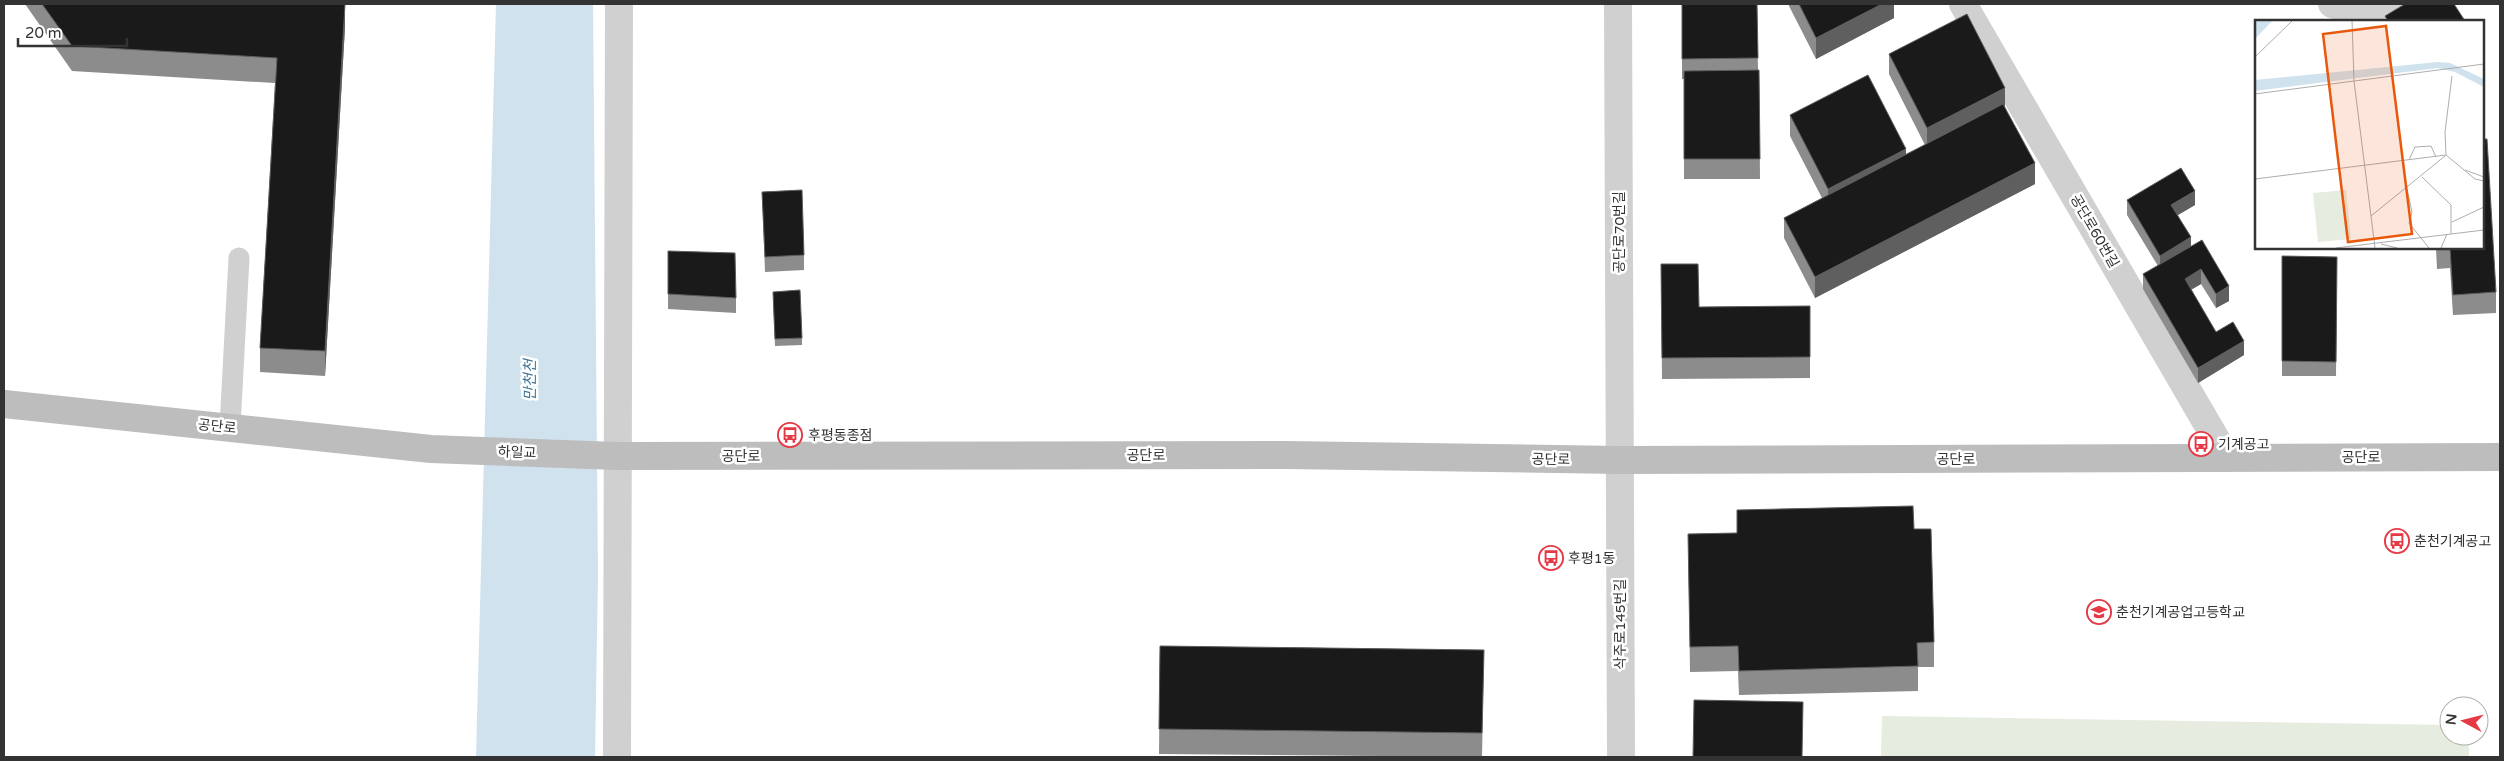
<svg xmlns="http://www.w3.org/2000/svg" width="2504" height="761" font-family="'Varela Round','Noto Sans KR',sans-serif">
  <rect width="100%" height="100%" fill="#fff"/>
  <path fill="#e6ecdf" d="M 1882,716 L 2449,725 L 2449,736 L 2469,736 L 2469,757 L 1881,757 Z"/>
  <path fill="#cfe2ee" d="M 496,4 L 593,4 L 598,575 L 595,757 L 476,757 Z"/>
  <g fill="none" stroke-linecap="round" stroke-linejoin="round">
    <path stroke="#d0d0d0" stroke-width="21" d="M 230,427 L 239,258"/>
    <path stroke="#d0d0d0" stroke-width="28" d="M 1618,4 L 1621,757
      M 1963,4 L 2227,458
      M 2332,4 L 2365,14 L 2387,4
      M 617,757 L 619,4"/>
    <path stroke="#bdbdbd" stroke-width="28" d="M 4,404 L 431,449 L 617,456 L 1287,455 L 1620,460 L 2500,457"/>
  </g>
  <path fill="#8c8c8c" d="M 25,4 L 345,4 L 345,27 L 325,376 L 260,372 L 260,348 L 275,83 L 72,71 Z
    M 1682,4 L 1757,4 L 1758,70 L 1759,70 L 1760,179 L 1684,179 L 1684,79 L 1682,79 Z
    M 1788,4 L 1894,4 L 1894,18 L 1816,59 Z
    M 1889,54 L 2005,107 L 2035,184 L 1815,298 L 1784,238 L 1784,218 L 1822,198 L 1790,136 L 1790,115 L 1906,154 L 1925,145 L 1889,74 Z
    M 762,192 L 804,255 L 804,270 L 765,272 Z
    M 2127,200 L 2195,205 L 2178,215 L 2191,246 L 2229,301 L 2216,308 L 2201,284 L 2191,290 L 2216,332 L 2244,355 L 2198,383 L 2143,289 L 2143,274 L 2158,266 L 2127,215 Z
    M 2436,248 L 2483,248 L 2496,292 L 2496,313 L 2453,315 L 2450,268 L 2437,269 Z
    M 668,251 L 736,298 L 736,313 L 668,309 Z
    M 2282,256 L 2337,257 L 2336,376 L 2282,376 Z
    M 1661,264 L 1699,307 L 1810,306 L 1810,378 L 1662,379 Z
    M 773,300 L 802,338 L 802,345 L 775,346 Z
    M 1737,510 L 1914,529 L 1934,642 L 1934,667 L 1918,667 L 1918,691 L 1739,695 L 1738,671 L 1690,672 L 1688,534 L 1737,533 Z
    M 1160,646 L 1484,650 L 1482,757 L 1159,754 Z"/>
  <path fill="#5f5f5f" d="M 345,4 L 345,27 L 325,376 L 325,351 Z
    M 1882,4 L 1894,4 L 1894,18 L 1816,59 L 1816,38 Z
    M 2005,88 L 2005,108 L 1927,149 L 1927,128 Z
    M 1906,149 L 1906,169 L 1828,210 L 1828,189 Z
    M 2035,163 L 2035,184 L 1815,298 L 1815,277 Z
    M 2195,191 L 2195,205 L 2171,219 L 2171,205 Z
    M 2191,237 L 2191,252 L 2160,270 L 2160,256 Z
    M 2201,269 L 2201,284 L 2185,293 L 2185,279 Z
    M 2229,286 L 2229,301 L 2216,308 L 2216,294 Z
    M 2244,341 L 2244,355 L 2198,383 L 2198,368 Z"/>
  <path fill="#1a1a1a" stroke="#5f5f5f" d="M 42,4 L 345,4 L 325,351 L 260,348 L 277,58 L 72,46 Z
    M 1682,4 L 1757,4 L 1758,58 L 1682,59 Z
    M 1799,4 L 1882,4 L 1816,38 Z
    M 2405,4 L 2454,4 L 2465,21 L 2388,21 L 2385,16 Z
    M 1967,14 L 2005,88 L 1927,128 L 1889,54 Z
    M 1759,70 L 1760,159 L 1684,159 L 1684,71 Z
    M 1868,75 L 1906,149 L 1828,189 L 1790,115 Z
    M 2003,104 L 2035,163 L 1815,277 L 1784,218 Z
    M 2483,139 L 2487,139 L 2496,292 L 2453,295 L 2450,248 L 2437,249 L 2437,248 L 2483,248 Z
    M 2181,168 L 2195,191 L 2171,205 L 2191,237 L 2160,256 L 2127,200 Z
    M 802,190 L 804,255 L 765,257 L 762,192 Z
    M 2202,240 L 2229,286 L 2216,294 L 2201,269 L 2185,279 L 2216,332 L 2233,322 L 2244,341 L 2198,368 L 2143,274 Z
    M 668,251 L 735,253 L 736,298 L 668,294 Z
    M 2282,256 L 2337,257 L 2336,362 L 2282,361 Z
    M 1661,264 L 1698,264 L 1699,307 L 1810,306 L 1810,357 L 1662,358 Z
    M 800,290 L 802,338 L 775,339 L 773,292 Z
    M 1913,506 L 1914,529 L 1931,529 L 1934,642 L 1917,643 L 1918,666 L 1739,671 L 1738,646 L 1690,647 L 1688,534 L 1737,533 L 1737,510 Z
    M 1160,646 L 1484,650 L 1482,733 L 1159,729 Z
    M 1694,700 L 1803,702 L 1802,757 L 1693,757 Z"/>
  <defs>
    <symbol id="bus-ring" viewBox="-11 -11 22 22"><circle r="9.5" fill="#fff" stroke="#e63946" stroke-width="1.5"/><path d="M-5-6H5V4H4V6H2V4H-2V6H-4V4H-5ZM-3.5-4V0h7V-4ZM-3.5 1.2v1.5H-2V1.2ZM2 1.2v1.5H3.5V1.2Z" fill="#e63946"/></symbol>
    <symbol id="school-ring" viewBox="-11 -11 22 22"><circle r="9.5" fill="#fff" stroke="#e63946" stroke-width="1.5"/><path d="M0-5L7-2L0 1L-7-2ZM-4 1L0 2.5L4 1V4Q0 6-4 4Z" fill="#e63946"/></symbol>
  </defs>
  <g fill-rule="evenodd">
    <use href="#bus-ring" x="776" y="421" width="28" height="28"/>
    <use href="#bus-ring" x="2187" y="430" width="28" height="28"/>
    <use href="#bus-ring" x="2383" y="527" width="28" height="28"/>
    <use href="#bus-ring" x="1537" y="544" width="28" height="28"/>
    <use href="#school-ring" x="2085" y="598" width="28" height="28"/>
  </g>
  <g text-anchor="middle" stroke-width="5" stroke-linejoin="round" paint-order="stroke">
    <g font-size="14" fill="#333" stroke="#fff">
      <text transform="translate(2095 231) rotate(60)" y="5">공단로60번길</text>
      <text transform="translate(1619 232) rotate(-90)" y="5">공단로70번길</text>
      <text transform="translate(217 426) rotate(6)" y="5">공단로</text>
      <text transform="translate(517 452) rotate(2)" y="5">하일교</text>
      <text x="1146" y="460">공단로</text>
      <text x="741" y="461">공단로</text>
      <text x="2361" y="462">공단로</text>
      <text transform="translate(1551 459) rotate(1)" y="5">공단로</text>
      <text x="1956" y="464">공단로</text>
      <text transform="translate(1620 624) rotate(-90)" y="5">삭주로145번길</text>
    </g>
    <g font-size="14" fill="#333" stroke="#fff" text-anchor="start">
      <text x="808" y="440">후평동종점</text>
      <text x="2218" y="449">기계공고</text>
      <text x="2414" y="546">춘천기계공고</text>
      <text x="1568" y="563">후평1동</text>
      <text x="2116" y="617">춘천기계공업고등학교</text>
    </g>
    <g font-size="15" font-style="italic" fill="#3f7597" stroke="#fff">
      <text transform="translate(530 380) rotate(-90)" y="5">만천천</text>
    </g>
  </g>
  <g transform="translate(2255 20)">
    <rect width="229" height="229" fill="#fff"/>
    <path d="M 91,170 L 96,219 L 63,222 L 58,173 Z" fill="#e6ecdf"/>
    <path d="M 0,0 L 18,0 L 0,19 ZM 183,42 L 195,43 L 229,59 L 229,67 L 200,52 L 183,48 L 0,71 L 0,60 Z" fill="#cfe2ee"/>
    <path fill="none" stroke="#adadad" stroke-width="1" d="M 97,0 L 99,61 L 120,228M 0,37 L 38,0M 0,74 L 229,44M 191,135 L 190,112 L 197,56M 191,135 L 220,159 L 229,161M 154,140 L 160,127 L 176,126 L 181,137M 210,150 L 229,157M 167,157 L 196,185 L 196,214M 0,159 L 191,135M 152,169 L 157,192 L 154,203 L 174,228M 116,196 L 190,136M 197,202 L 229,187M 126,224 L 142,228M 81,228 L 229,210M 186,228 L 192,214"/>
    <path fill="#e8590c" fill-opacity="0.15" stroke="#e8590c" stroke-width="2.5" d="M 131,6 L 157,214 L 93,222 L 68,14 Z"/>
    <rect width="229" height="229" fill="none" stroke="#333" stroke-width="2.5"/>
  </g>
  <rect width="2504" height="761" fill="none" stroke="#333333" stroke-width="10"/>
  <g transform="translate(2464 721) rotate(277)"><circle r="24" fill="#ffffff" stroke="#adadad"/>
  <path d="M0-4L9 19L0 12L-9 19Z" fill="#e63946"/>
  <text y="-8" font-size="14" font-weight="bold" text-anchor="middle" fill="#333333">N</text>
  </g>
  <path d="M18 38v8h109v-8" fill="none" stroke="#333333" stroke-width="2.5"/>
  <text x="25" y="38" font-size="15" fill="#333333" stroke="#ffffff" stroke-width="4" paint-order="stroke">20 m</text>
</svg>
